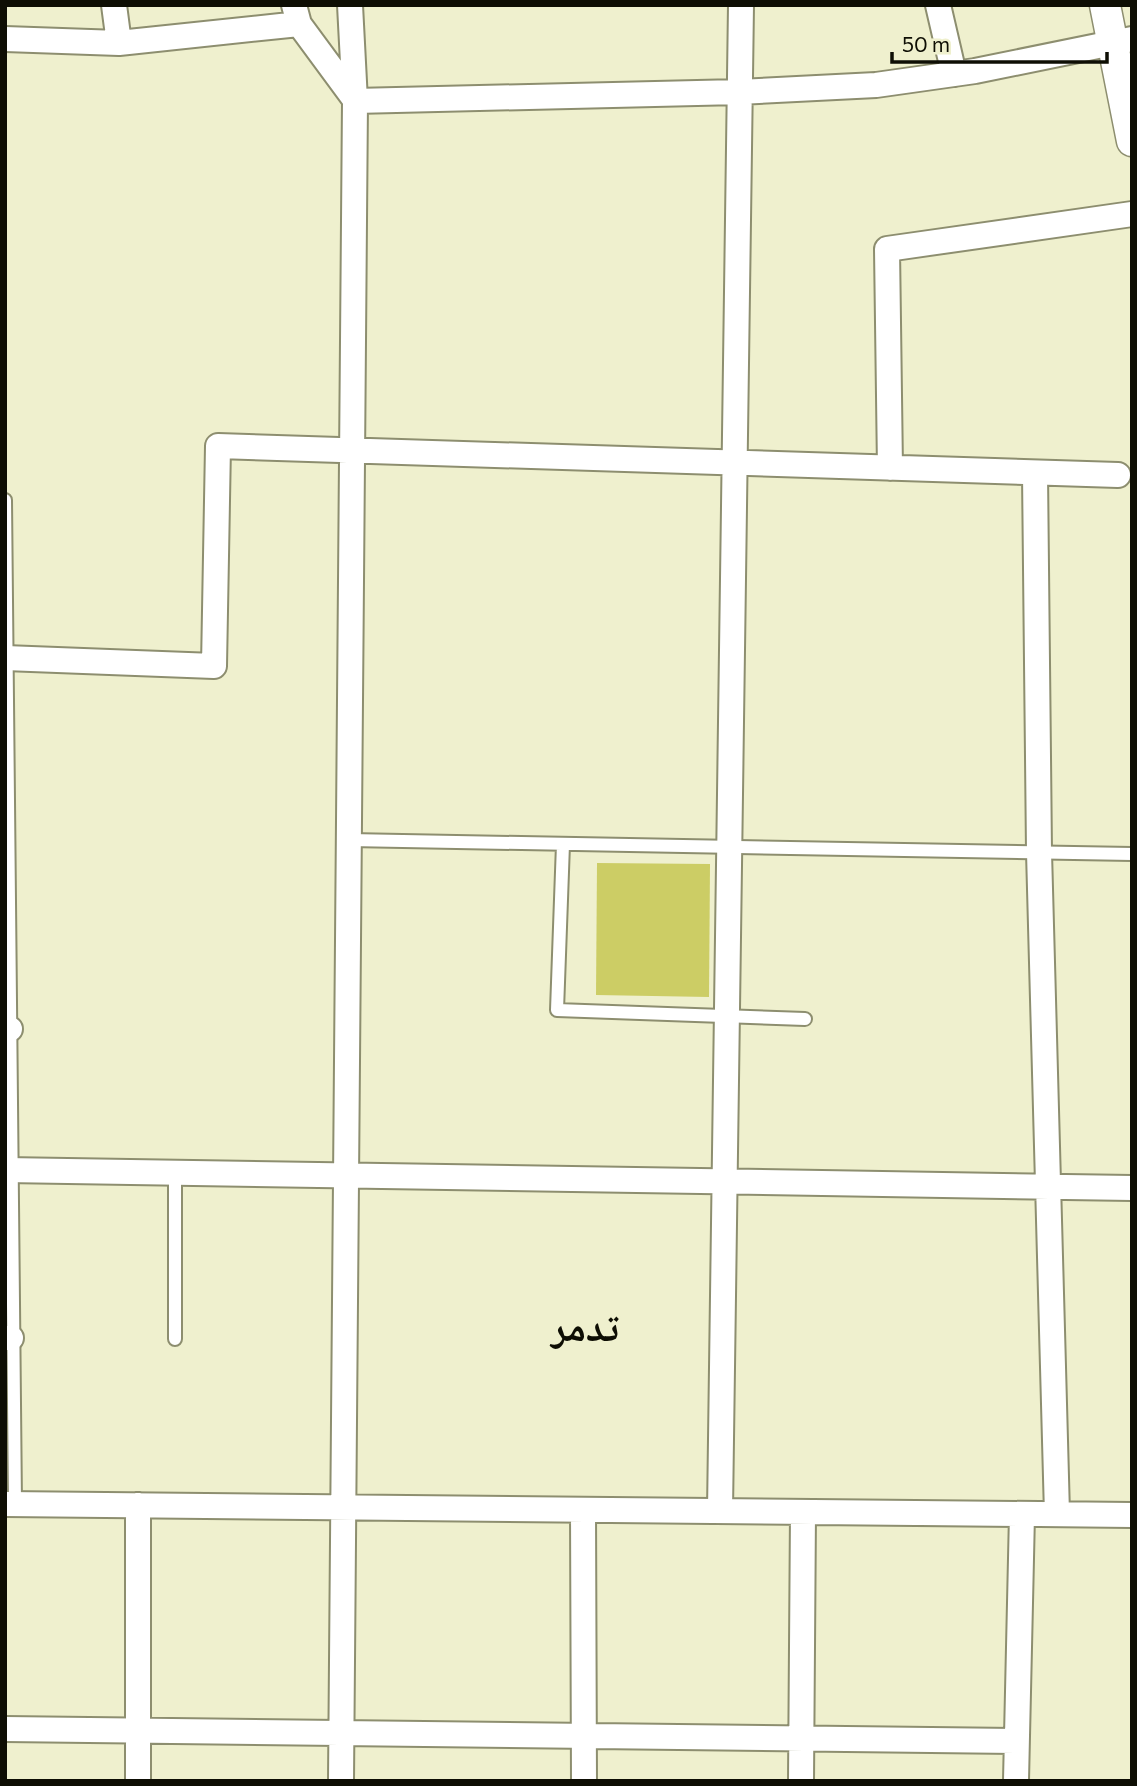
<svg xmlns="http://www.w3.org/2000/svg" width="1137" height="1786" font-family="Commissioner,'Noto Naskh Arabic',sans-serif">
  <rect width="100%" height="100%" fill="#eff0ce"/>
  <path fill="#cccd65" d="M 597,863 L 710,864 L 709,997 L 596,995 Z"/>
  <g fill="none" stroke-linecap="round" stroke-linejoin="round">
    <defs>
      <path id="service" d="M 5,500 L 15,1504
        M 349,840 L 1132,854
        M 563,844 L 557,1010 L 805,1019
        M 175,1172 L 175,1339"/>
      <path id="minor" d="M 114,5 L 119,43
        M 294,5 L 299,24 L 355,100
        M 938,5 L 954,74
        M 5,39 L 119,43 L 299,24
        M 355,101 L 739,92 L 876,85 L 975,71 L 1132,39
        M 890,468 L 887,249 L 1132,214
        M 1035,473 L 1039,852 L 1057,1514
        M 5,658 L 214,666 L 218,446 L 1118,475
        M 5,1029 L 10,1029
        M 5,1170 L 1132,1188
        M 5,1338 L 11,1338
        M 5,1504 L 1132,1515
        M 138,1505 L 138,1781
        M 583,1510 L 584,1781
        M 720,1511 L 741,5
        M 5,1729 L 1015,1741
        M 341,1781 L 355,101 L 350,5
        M 801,1781 L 803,1512
        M 1016,1781 L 1022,1514"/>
      <path id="tertiary" d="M 1105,5 L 1132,141"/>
    </defs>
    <use href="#service" stroke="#8d8e6f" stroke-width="16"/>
    <use href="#minor" stroke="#8d8e6f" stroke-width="28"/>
    <use href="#tertiary" stroke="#8d8e6f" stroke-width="33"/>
    <use href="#service" stroke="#fff" stroke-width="12"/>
    <use href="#minor" stroke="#fff" stroke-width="24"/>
    <use href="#tertiary" stroke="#fff" stroke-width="30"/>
  </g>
  <g text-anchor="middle" stroke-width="5" stroke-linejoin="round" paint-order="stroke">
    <g font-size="40" font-weight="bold" fill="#0e0e04" stroke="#eff0ce">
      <text x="585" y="1341">تدمر</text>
    </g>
  </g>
  <rect width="1137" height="1786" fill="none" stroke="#0e0e04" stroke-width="14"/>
  <path d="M892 52v10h215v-10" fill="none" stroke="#0e0e04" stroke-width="3.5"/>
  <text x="902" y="52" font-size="21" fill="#0e0e04" stroke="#eff0ce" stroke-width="5" paint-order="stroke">50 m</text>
</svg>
